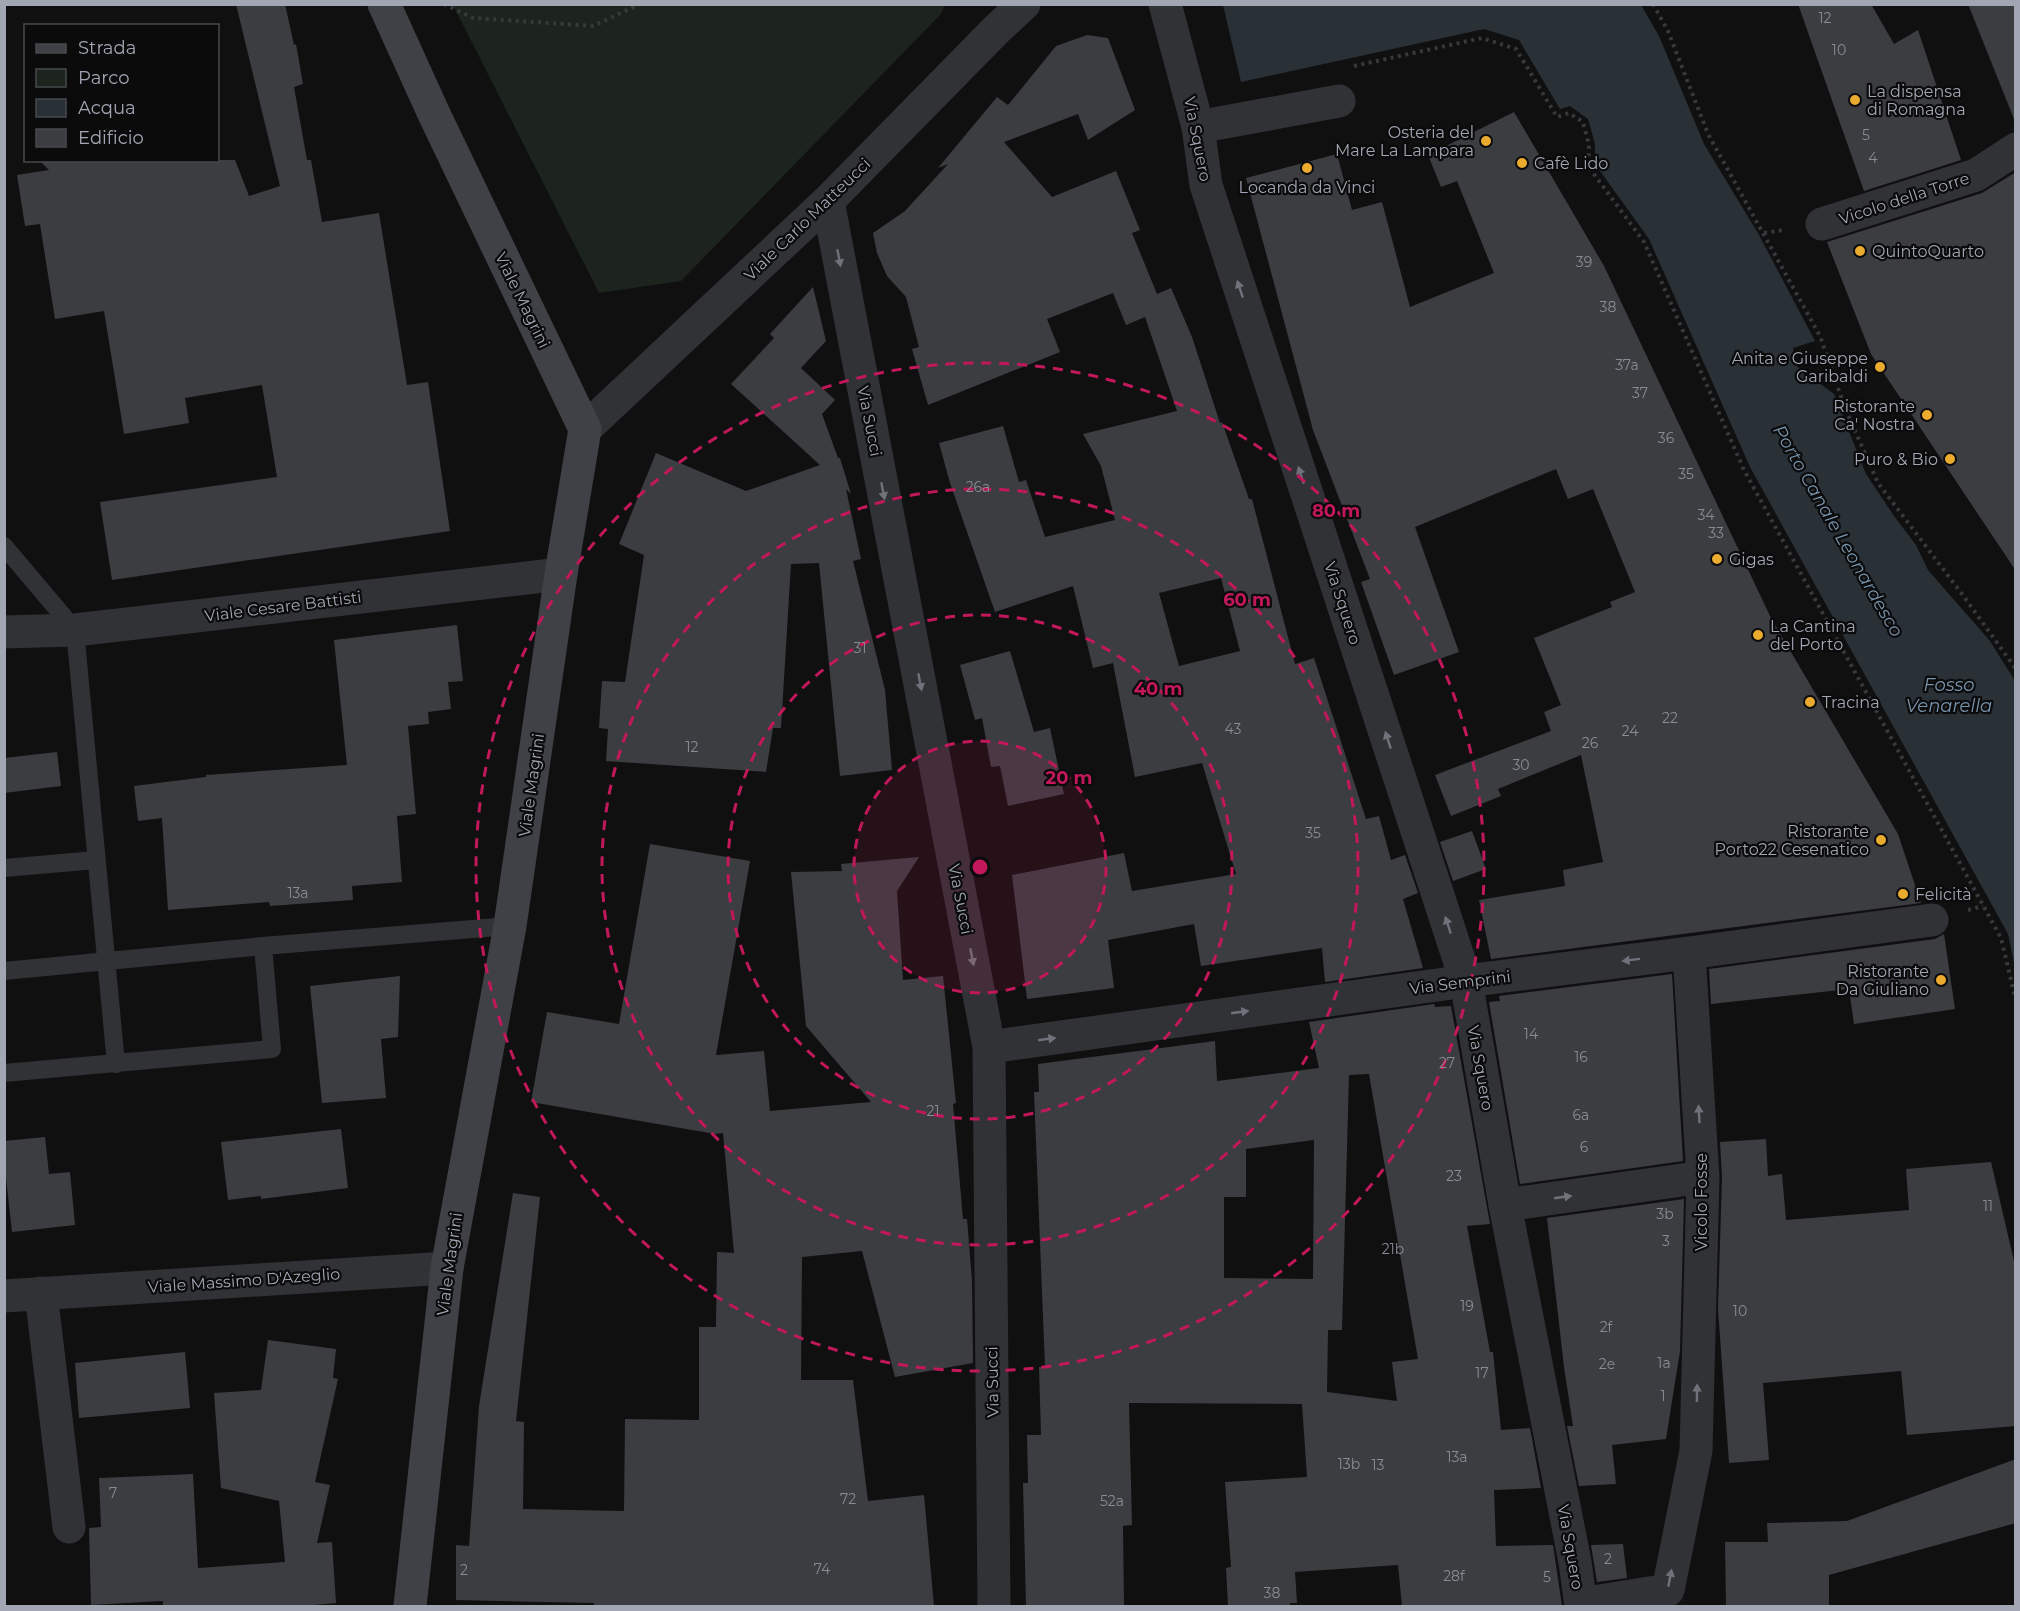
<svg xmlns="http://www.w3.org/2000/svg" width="2020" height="1611" font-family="Montserrat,sans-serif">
  <rect width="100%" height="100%" fill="#101011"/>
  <path fill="#1c241d" d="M 453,5 L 945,5 L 941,14 L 681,281 L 599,293 Z"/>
  <path fill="#293036" d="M 1223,5 L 1641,5 L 1659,36 L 1704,144 L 1759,235 L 1815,341 L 1793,348 L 1795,365 L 1834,394 L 1866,474 L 1894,516 L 1916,545 L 1928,570 L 1990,641 L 2015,681 L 2015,967 L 2008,934 L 1750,467 L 1649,239 L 1595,164 L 1595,144 L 1588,119 L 1570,106 L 1560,109 L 1519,40 L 1484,29 L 1241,82 Z"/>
  <path fill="#3c3d41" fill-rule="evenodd" d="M 236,4 L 285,4 L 294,45 L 296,44 L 303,84 L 294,87 L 307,160 L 311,160 L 322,222 L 379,213 L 407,385 L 428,382 L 450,531 L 112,580 L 100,502 L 277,477 L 262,385 L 185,398 L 189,423 L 124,434 L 104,311 L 55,319 L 40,224 L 25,226 L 17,175 L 49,170 L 39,160 L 235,160 L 249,196 L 280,186 Z
    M 1798,4 L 1871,4 L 1894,44 L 1918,30 L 1961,160 L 1864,191 Z
    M 1968,4 L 2016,4 L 2016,119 L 2014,119 Z
    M 1087,35 L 1108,38 L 1135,110 L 1088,140 L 1078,114 L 1004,142 L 1052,197 L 1116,171 L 1140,230 L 1132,233 L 1157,294 L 1171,288 L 1192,337 L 1220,423 L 1222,422 L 1249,499 L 1252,499 L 1295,664 L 1314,658 L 1366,819 L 1379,816 L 1391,860 L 1405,855 L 1418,893 L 1403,899 L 1423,968 L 1325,982 L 1322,948 L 1201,966 L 1194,924 L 1108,940 L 1114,988 L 1027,999 L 1012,875 L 1124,853 L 1132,891 L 1236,874 L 1202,763 L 1135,777 L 1113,663 L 1093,668 L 1073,586 L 995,612 L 950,483 L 939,443 L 1003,426 L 1019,482 L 1026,480 L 1045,537 L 1115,520 L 1101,466 L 1083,434 L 1177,411 L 1145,317 L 1126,325 L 1113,293 L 1047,319 L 1060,352 L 928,405 L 912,349 L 919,347 L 906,297 L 887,276 L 877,253 L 873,233 L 905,211 L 948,164 L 938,168 L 997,97 L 1008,105 L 1056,46 ZM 1221,578 L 1240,651 L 1179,666 L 1159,593 Z
    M 1514,112 L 1604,266 L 1771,618 L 1898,834 L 1921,903 L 1491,959 L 1479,900 L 1565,886 L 1563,870 L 1603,862 L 1581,755 L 1498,789 L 1501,796 L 1451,816 L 1435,775 L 1551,731 L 1544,712 L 1561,705 L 1534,638 L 1612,607 L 1610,602 L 1635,592 L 1593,489 L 1568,499 L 1556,469 L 1415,527 L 1459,652 L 1394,675 L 1361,582 L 1370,579 L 1313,430 L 1246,178 L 1337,154 L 1352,210 L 1382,202 L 1410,307 L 1494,273 L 1457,181 L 1441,187 L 1428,155 Z
    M 2016,172 L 2016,571 L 1871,354 L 1827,242 L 1982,193 Z
    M 813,287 L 826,341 L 801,368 L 835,400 L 822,414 L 838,458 L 840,458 L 851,494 L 846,489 L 861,559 L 853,561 L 885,690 L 892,770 L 840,776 L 819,563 L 791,564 L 781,728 L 773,728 L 766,772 L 606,761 L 608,729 L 599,728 L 602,681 L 625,682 L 644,555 L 619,544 L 656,453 L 746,491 L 820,465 L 731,384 L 774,338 L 770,334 Z
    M 457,625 L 463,681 L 448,682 L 451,709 L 428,712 L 429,724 L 408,726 L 416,814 L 397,816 L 402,882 L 352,886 L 353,900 L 270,906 L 269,902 L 168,910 L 162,818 L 138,821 L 134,786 L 206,777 L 206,775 L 347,765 L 334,640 Z
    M 1010,651 L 1034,732 L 1050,728 L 1064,794 L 1008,806 L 1000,766 L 991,767 L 982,718 L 975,720 L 960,665 Z
    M 57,752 L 61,786 L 4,793 L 4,758 Z
    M 1472,831 L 1486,869 L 1453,881 L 1440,842 Z
    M 650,844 L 750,861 L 716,1055 L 764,1051 L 770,1111 L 871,1102 L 806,1026 L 791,872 L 842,871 L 841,864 L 919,857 L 897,891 L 903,980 L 943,976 L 956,1103 L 953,1104 L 963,1219 L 967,1219 L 972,1280 L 973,1363 L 895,1377 L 862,1251 L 802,1257 L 801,1380 L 853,1380 L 868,1501 L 924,1495 L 934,1606 L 594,1606 L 594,1603 L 456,1600 L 456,1545 L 469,1546 L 479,1406 L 513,1193 L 540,1197 L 516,1421 L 524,1422 L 523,1509 L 624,1511 L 625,1419 L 699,1420 L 699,1327 L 716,1327 L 717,1252 L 734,1253 L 723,1133 L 715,1134 L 531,1102 L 547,1012 L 619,1024 Z
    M 1944,934 L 1955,1009 L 1854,1024 L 1849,989 L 1711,1004 L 1709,969 L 1935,939 Z
    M 1672,974 L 1683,1161 L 1520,1184 L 1489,1002 L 1500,1001 L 1499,996 Z
    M 400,976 L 398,1037 L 381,1039 L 386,1098 L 322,1103 L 310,986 Z
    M 1434,1004 L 1435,1007 L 1451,1006 L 1490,1224 L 1467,1226 L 1490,1352 L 1493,1352 L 1501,1430 L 1530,1428 L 1541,1488 L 1494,1490 L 1496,1546 L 1553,1545 L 1562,1606 L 1402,1606 L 1398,1565 L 1295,1572 L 1297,1603 L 1290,1603 L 1290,1606 L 1228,1606 L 1226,1568 L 1231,1567 L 1225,1482 L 1307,1477 L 1302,1404 L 1129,1403 L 1132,1525 L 1123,1526 L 1124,1606 L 1026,1606 L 1023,1483 L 1028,1483 L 1027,1435 L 1041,1435 L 1039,1367 L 1045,1367 L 1034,1092 L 1039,1092 L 1038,1064 L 1215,1041 L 1217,1081 L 1319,1068 L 1309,1022 ZM 1369,1074 L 1418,1359 L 1392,1362 L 1397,1401 L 1327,1392 L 1328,1330 L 1342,1330 L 1349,1075 ZM 1314,1140 L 1313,1279 L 1224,1278 L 1224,1197 L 1246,1197 L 1246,1149 Z
    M 341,1129 L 348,1188 L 261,1199 L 261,1196 L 228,1200 L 221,1142 Z
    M 45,1137 L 49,1174 L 70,1172 L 75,1225 L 12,1232 L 4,1160 L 4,1141 Z
    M 1766,1139 L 1768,1176 L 1782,1174 L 1786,1220 L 1909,1210 L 1906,1169 L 1991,1162 L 2016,1270 L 2016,1426 L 1907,1435 L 1901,1371 L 1763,1383 L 1769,1460 L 1729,1463 L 1718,1309 L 1722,1177 L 1720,1142 Z
    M 1684,1199 L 1680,1351 L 1666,1439 L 1612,1445 L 1616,1484 L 1579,1486 L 1567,1426 L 1573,1426 L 1564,1367 L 1547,1218 Z
    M 268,1340 L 336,1349 L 333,1378 L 338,1379 L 315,1482 L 330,1485 L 317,1543 L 332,1542 L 336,1603 L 302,1606 L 163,1606 L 163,1601 L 91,1605 L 89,1528 L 101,1527 L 99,1478 L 193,1474 L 198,1568 L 285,1562 L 279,1501 L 221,1488 L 214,1393 L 261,1390 Z
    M 185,1352 L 190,1408 L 79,1418 L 75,1363 Z
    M 2016,1459 L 2016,1523 L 1829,1575 L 1829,1606 L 1726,1606 L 1725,1542 L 1768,1542 L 1767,1523 L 1847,1521 Z
    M 1623,1544 L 1627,1578 L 1597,1582 L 1591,1545 Z"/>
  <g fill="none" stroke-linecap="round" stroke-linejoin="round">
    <path stroke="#37393d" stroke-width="4" stroke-dasharray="3 4.5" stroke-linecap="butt" d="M 444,4 L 473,18 L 593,26 L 640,4
      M 1653,4 L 1668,31 L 1708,134 L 1820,336 L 1845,408 L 1878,483 L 1962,594 L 2016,669
      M 1354,66 L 1482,38 L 1516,49 L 1557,117 L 1569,113 L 1583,122 L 1589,145 L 1588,166 L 1644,242 L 1744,470 L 2001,938 L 2016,1001
      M 1764,233 L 1784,230
      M 1968,910 L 1983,906"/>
    <path stroke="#313236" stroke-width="18" d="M 4,546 L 75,630 L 116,1064
      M 4,868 L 96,860
      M 4,971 L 263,946 L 510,926
      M 4,1073 L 272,1049 L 263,946"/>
    <path stroke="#313236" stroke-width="33" d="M 1165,4 L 1198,127 L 1206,185 L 1466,981 L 1505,1205 L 1575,1562 L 1581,1606
      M 1198,127 L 1339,101
      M 828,201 L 989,1047 L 994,1606
      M 1822,224 L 1976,175 L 2016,149
      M 585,429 L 828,201 L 997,29 L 1024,4
      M 4,632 L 75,630 L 561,574
      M 989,1047 L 1466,981 L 1689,953 L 1932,920
      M 1505,1205 L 1703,1177
      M 41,1293 L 69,1527
      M 4,1296 L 447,1268
      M 1581,1604 L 1668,1590 L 1696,1451 L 1703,1177 L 1689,953"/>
    <path stroke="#3f4146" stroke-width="33" d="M 384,4 L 434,114 L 585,429 L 561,574 L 510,926 L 447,1268 L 410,1606"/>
  </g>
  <defs><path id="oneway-solid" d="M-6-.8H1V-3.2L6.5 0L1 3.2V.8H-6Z" transform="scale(1.5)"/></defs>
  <g fill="#6f727a">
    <use href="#oneway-solid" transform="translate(839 258) rotate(79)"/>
    <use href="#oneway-solid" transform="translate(1240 289) rotate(-108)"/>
    <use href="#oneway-solid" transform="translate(1301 475) rotate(-108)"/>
    <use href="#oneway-solid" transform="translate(883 491) rotate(79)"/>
    <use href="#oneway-solid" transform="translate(920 682) rotate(79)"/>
    <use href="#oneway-solid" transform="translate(1388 740) rotate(-108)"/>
    <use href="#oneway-solid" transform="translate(1448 925) rotate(-108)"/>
    <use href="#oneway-solid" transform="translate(972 957) rotate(79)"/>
    <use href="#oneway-solid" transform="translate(1631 960) rotate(173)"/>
    <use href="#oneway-solid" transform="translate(1240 1012) rotate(-8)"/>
    <use href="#oneway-solid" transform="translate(1047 1039) rotate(-8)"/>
    <use href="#oneway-solid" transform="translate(1699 1114) rotate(-93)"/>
    <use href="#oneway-solid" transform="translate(1563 1197) rotate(-8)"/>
    <use href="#oneway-solid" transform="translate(1697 1393) rotate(-89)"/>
    <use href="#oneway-solid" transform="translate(1670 1578) rotate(-79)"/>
  </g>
  <circle cx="980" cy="867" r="126" fill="#c2185b" fill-opacity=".12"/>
  <g fill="none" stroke="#c2185b" stroke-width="3" stroke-dasharray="10 8">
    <circle cx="980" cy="867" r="126"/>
    <circle cx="980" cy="867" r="252"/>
    <circle cx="980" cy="867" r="378"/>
    <circle cx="980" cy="867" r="504"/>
  </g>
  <g fill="#ebab2e" stroke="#0b0b0c" stroke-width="2">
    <circle cx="1855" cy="100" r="6"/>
    <circle cx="1486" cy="141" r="6"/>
    <circle cx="1522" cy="163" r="6"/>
    <circle cx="1307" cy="168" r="6"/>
    <circle cx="1860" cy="251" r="6"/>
    <circle cx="1880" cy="367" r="6"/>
    <circle cx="1927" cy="415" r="6"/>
    <circle cx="1950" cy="459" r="6"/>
    <circle cx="1717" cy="559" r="6"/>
    <circle cx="1758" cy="635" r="6"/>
    <circle cx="1810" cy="702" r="6"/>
    <circle cx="1881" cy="840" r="6"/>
    <circle cx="1903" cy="894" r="6"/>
    <circle cx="1941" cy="980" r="6"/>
  </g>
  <g text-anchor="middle" stroke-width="4.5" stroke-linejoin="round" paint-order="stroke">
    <g font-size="14" fill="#888c96">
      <text x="1825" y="23">12</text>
      <text x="1839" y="55">10</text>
      <text x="1866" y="140">5</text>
      <text x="1873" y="163">4</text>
      <text x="1584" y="267">39</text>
      <text x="1608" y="312">38</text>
      <text x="1627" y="370">37a</text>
      <text x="1640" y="398">37</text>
      <text x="1666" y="443">36</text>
      <text x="1686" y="479">35</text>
      <text x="978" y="492">26a</text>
      <text x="1706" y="520">34</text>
      <text x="1716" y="538">33</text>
      <text x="860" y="653">31</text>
      <text x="1670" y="723">22</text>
      <text x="1233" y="734">43</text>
      <text x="1630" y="736">24</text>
      <text x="1590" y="748">26</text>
      <text x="692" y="752">12</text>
      <text x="1521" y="770">30</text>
      <text x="1313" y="838">35</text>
      <text x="298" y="898">13a</text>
      <text x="1531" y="1039">14</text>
      <text x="1581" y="1062">16</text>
      <text x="1447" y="1068">27</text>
      <text x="933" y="1116">21</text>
      <text x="1581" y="1120">6a</text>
      <text x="1584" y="1152">6</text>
      <text x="1454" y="1181">23</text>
      <text x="1988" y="1211">11</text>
      <text x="1665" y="1219">3b</text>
      <text x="1666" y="1246">3</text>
      <text x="1393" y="1254">21b</text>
      <text x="1467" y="1311">19</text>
      <text x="1740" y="1316">10</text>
      <text x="1606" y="1332">2f</text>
      <text x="1664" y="1368">1a</text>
      <text x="1607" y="1369">2e</text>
      <text x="1482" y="1378">17</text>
      <text x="1663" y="1401">1</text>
      <text x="1457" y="1462">13a</text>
      <text x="1349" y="1469">13b</text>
      <text x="1378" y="1470">13</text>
      <text x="113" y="1498">7</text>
      <text x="848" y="1504">72</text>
      <text x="1112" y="1506">52a</text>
      <text x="1608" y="1564">2</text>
      <text x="822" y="1574">74</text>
      <text x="464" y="1575">2</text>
      <text x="1454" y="1581">28f</text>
      <text x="1547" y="1582">5</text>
      <text x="1272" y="1598">38</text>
    </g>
    <g font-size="16" fill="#a1a6b2" stroke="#0b0b0c" text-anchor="start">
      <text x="1867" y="97">La dispensa<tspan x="1867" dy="18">di Romagna</tspan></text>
      <text x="1474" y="138" text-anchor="end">Osteria del<tspan x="1474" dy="18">Mare La Lampara</tspan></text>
      <text x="1534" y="169">Cafè Lido</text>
      <text x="1307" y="193" text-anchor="middle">Locanda da Vinci</text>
      <text x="1872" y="257">QuintoQuarto</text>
      <text x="1868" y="364" text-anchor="end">Anita e Giuseppe<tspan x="1868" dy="18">Garibaldi</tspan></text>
      <text x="1915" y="412" text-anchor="end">Ristorante<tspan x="1915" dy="18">Ca' Nostra</tspan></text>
      <text x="1938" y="465" text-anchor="end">Puro &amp; Bio</text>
      <text x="1729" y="565">Gigas</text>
      <text x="1770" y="632">La Cantina<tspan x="1770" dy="18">del Porto</tspan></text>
      <text x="1822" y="708">Tracina</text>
      <text x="1869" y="837" text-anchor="end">Ristorante<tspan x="1869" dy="18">Porto22 Cesenatico</tspan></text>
      <text x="1915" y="900">Felicità</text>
      <text x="1929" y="977" text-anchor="end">Ristorante<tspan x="1929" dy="18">Da Giuliano</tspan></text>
    </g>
    <g font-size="16" fill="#a1a6b2" stroke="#0b0b0c">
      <text transform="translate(1198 139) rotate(79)" y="6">Via Squero</text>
      <text transform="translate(1904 198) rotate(-18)" y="6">Vicolo della Torre</text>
      <text transform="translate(807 219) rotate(-44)" y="6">Viale Carlo Matteucci</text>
      <text transform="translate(523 300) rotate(64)" y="6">Viale Magrini</text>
      <text transform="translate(870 421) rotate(79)" y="6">Via Succi</text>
      <text transform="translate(1343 603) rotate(72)" y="6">Via Squero</text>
      <text transform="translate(283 606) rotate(-7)" y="6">Viale Cesare Battisti</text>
      <text transform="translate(531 785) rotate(-82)" y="6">Viale Magrini</text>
      <text transform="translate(961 899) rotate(79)" y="6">Via Succi</text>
      <text transform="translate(1460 982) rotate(-7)" y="6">Via Semprini</text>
      <text transform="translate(1481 1068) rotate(80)" y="6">Via Squero</text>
      <text transform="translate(1701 1202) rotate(-90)" y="6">Vicolo Fosse</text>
      <text transform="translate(449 1264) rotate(-82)" y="6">Viale Magrini</text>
      <text transform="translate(244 1280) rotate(-4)" y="6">Viale Massimo D'Azeglio</text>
      <text transform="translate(992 1382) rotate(-91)" y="6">Via Succi</text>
      <text transform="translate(1571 1547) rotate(80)" y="6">Via Squero</text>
    </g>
    <g font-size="18" font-style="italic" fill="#7894ad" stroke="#0b0b0c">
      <text transform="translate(1838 531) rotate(60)" y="6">Porto Canale Leonardesco</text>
      <text x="1949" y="691">Fosso<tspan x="1949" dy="21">Venarella</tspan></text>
    </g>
  </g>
  <circle cx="980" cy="867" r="9" fill="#c2185b" stroke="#0b0b0c" stroke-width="3"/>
  <g font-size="18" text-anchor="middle" font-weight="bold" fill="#c2185b" stroke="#0b0b0c" stroke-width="4.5" stroke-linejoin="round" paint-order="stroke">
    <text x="1336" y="517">80 m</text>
    <text x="1247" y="606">60 m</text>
    <text x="1158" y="695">40 m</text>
    <text x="1069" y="784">20 m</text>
  </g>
  <rect width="2020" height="1611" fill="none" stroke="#a1a6b2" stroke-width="12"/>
  <rect x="24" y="24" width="195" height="138" fill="#0b0b0c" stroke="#47494e" stroke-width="1.5"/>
  <rect x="36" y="44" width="30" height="9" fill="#3f4146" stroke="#47494e" stroke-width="1.5"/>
  <text x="78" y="54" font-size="18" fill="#a1a6b2">Strada</text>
  <rect x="36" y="69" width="30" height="18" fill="#1c241d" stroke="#47494e" stroke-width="1.5"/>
  <text x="78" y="84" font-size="18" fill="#a1a6b2">Parco</text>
  <rect x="36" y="99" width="30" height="18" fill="#293036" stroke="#47494e" stroke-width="1.5"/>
  <text x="78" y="114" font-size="18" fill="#a1a6b2">Acqua</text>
  <rect x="36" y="129" width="30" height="18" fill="#3c3d41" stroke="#47494e" stroke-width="1.5"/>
  <text x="78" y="144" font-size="18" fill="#a1a6b2">Edificio</text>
</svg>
